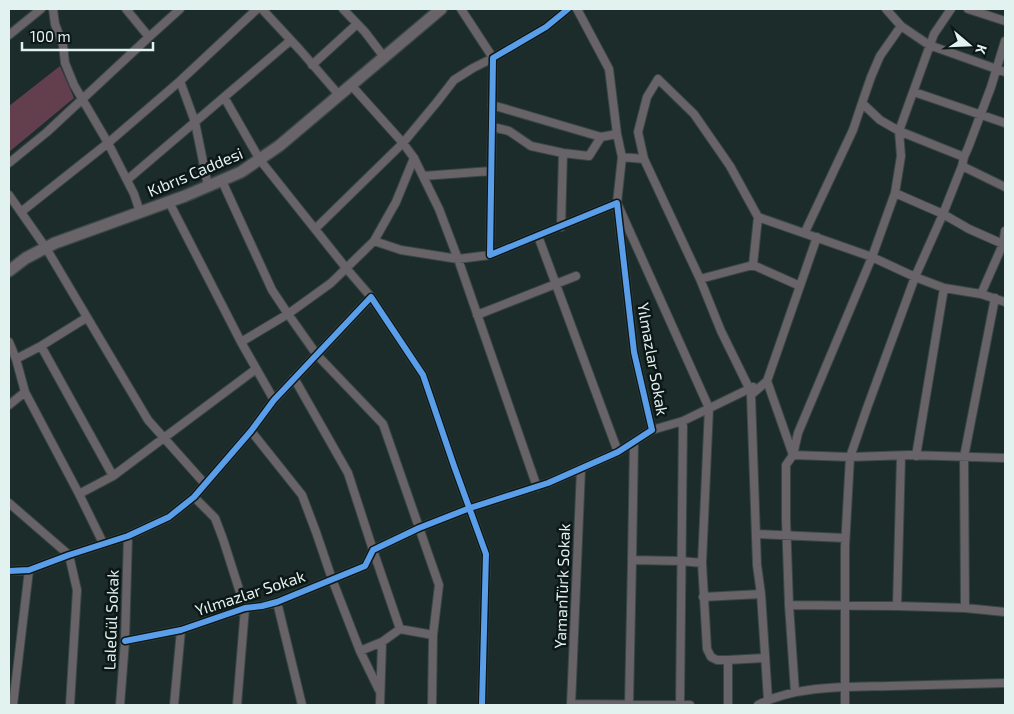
<svg xmlns="http://www.w3.org/2000/svg" width="1014" height="714" font-family="'Exo 2',sans-serif">
  <rect width="100%" height="100%" fill="#1c2c2a"/>
  <path fill="#633f4d" d="M 60,66 L 74,98 L 9,152 L 9,106 Z"/>
  <g fill="none" stroke-linecap="round" stroke-linejoin="round">
    <defs>
      <path id="street" d="M 53,9 L 55,24 L 63,45 L 65,63 L 74,85 L 108,143 L 134,194 L 140,212
        M 262,9 L 300,50 L 339,95
        M 343,9 L 365,32 L 384,57
        M 577,9 L 609,69 L 617,134 L 622,157
        M 886,9 L 901,26
        M 968,9 L 1005,21
        M 9,35 L 41,9
        M 149,37 L 180,9
        M 312,65 L 357,24
        M 351,85 L 403,143 L 414,158 L 439,209 L 458,259 L 537,487
        M 914,92 L 1005,123
        M 224,97 L 260,160 L 346,268 L 371,297
        M 492,105 L 601,137 L 617,134
        M 493,127 L 509,131 L 531,146 L 563,153 L 589,156 L 601,137
        M 964,157 L 899,131 L 880,120 L 862,103 L 871,77 L 880,56 L 901,26 L 929,45 L 1005,72
        M 644,159 L 638,132 L 647,97 L 658,79 L 694,114 L 730,166 L 758,217 L 753,265 L 700,279
        M 9,163 L 47,132 L 149,37 L 126,9
        M 962,166 L 1005,187
        M 423,176 L 491,171
        M 127,180 L 291,40
        M 222,181 L 272,290 L 288,314 L 317,355 L 383,424 L 439,585 L 433,635 L 432,705
        M 208,186 L 195,122 L 180,81 L 257,9
        M 895,193 L 901,156 L 899,131 L 934,34 L 951,9
        M 9,195 L 46,248 L 148,420 L 205,484
        M 169,202 L 241,342
        M 21,212 L 108,143 L 180,81
        M 758,217 L 872,257 L 915,277 L 944,288 L 981,294 L 1005,302
        M 561,227 L 563,153
        M 315,229 L 403,143 L 437,102 L 454,80 L 473,68 L 493,58 L 461,9
        M 805,232 L 853,130 L 862,103
        M 538,236 L 618,452
        M 374,241 L 396,202 L 414,158
        M 1003,244 L 1005,231
        M 753,265 L 800,286
        M 477,315 L 576,276
        M 86,318 L 41,346 L 16,359 L 25,392 L 79,494 L 103,543
        M 9,342 L 16,359
        M 41,346 L 113,476
        M 294,378 L 348,473 L 373,550 L 400,629
        M 767,381 L 793,455 L 850,457 L 909,455 L 1005,458
        M 274,400 L 241,342 L 288,314 L 331,283 L 374,241 L 401,250 L 458,259 L 490,255
        M 9,405 L 25,392
        M 652,430 L 683,421 L 753,387
        M 251,431 L 302,495 L 316,532 L 332,579 L 360,651 L 382,642 L 400,629 L 433,635
        M 634,442 L 632,560 L 681,561 L 702,563
        M 916,456 L 944,288
        M 79,494 L 113,476 L 256,369
        M 194,497 L 215,518 L 223,539 L 245,608 L 237,705
        M 9,503 L 69,555
        M 756,534 L 845,538
        M 69,555 L 77,590 L 70,705
        M 9,571 L 29,570 L 69,555 L 128,536 L 169,517 L 194,497 L 251,431 L 274,400 L 371,297 L 423,375 L 454,466 L 486,554 L 482,705
        M 703,597 L 761,594
        M 277,602 L 302,705
        M 789,605 L 786,519 L 786,465 L 793,455 L 798,433 L 872,257 L 895,193 L 943,214 L 969,229 L 1003,244 L 981,294
        M 897,606 L 901,456
        M 965,608 L 1005,612
        M 125,641 L 181,630 L 245,608 L 262,606 L 277,602 L 365,566 L 373,550 L 419,528 L 470,508 L 548,483 L 618,452 L 652,430 L 634,352 L 617,203 L 490,255 L 493,58 L 546,27 L 568,9
        M 360,651 L 379,690
        M 728,660 L 765,658
        M 795,692 L 789,605 L 897,606 L 965,608 L 964,457 L 995,298
        M 768,700 L 761,594 L 757,565 L 751,395 L 767,381 L 817,237
        M 571,704 L 690,705
        M 629,704 L 632,560
        M 13,705 L 29,570
        M 120,705 L 125,641 L 128,536
        M 174,705 L 181,630
        M 380,705 L 382,642
        M 571,705 L 581,469
        M 680,705 L 683,421
        M 728,705 L 728,660 L 717,660 L 711,657 L 707,649 L 702,563 L 709,408 L 617,203 L 622,157 L 644,159 L 700,279 L 721,331 L 749,388
        M 758,705 C 796,685 848,687 890,686 C 928,685 967,684 1005,683
        M 845,705 L 845,547 L 850,457 L 867,408 L 915,277 L 943,214 L 962,166 L 964,157 L 968,148 L 991,87 L 1005,41"/>
      <path id="secondary" d="M 9,271 L 26,258 L 55,243 L 185,196 L 241,172 L 279,146 L 441,9"/>
    </defs>
    <use href="#street" stroke="#394645" stroke-width="10"/>
    <use href="#secondary" stroke="#394645" stroke-width="14"/>
    <use href="#street" stroke="#676366" stroke-width="8"/>
    <use href="#secondary" stroke="#686467" stroke-width="11"/>
    <defs>
      <path id="cycleway" d="M 9,571 L 29,570 L 69,555 L 128,536 L 169,517 L 194,497 L 251,431 L 274,400 L 371,297 L 423,375 L 454,466 L 486,554 L 482,705
        M 125,641 L 181,630 L 245,608 L 262,606 L 277,602 L 365,566 L 373,550 L 419,528 L 470,508 L 548,483 L 618,452 L 652,430 L 634,352 L 617,203 L 490,255 L 493,58 L 546,27 L 568,9"/>
    </defs>
    <use href="#cycleway" stroke="#0c1716" stroke-width="9"/>
    <use href="#cycleway" stroke="#5a9eea" stroke-width="6"/>
  </g>
  <g text-anchor="middle" stroke-width="5" stroke-linejoin="round" paint-order="stroke">
    <g font-size="16" fill="#e2f2ef" stroke="#0c1716">
      <text transform="translate(195 172) rotate(-23)" y="6">Kıbrıs Caddesi</text>
      <text transform="translate(653 359) rotate(80)" y="6">Yılmazlar Sokak</text>
      <text transform="translate(562 586) rotate(-88)" y="6">YamanTürk Sokak</text>
      <text transform="translate(250 593) rotate(-18)" y="6">Yılmazlar Sokak</text>
      <text transform="translate(111 620) rotate(-88)" y="6">LaleGül Sokak</text>
    </g>
  </g>
  <rect width="1014" height="714" fill="none" stroke="#e2f2ef" stroke-width="20"/>
  <g transform="translate(969 45) rotate(109)" stroke="#0c1716" stroke-width="4" paint-order="stroke">
  <path d="M0-4L9 19L0 12L-9 19Z" fill="#e2f2ef"/>
  <text y="-8" font-size="14" font-weight="bold" text-anchor="middle" fill="#e2f2ef">K</text>
  </g>
  <path d="M22 42v8h131v-8" fill="none" stroke="#e2f2ef" stroke-width="2.5"/>
  <text x="30" y="42" font-size="15" fill="#e2f2ef" stroke="#0c1716" stroke-width="4" paint-order="stroke">100 m</text>
</svg>
